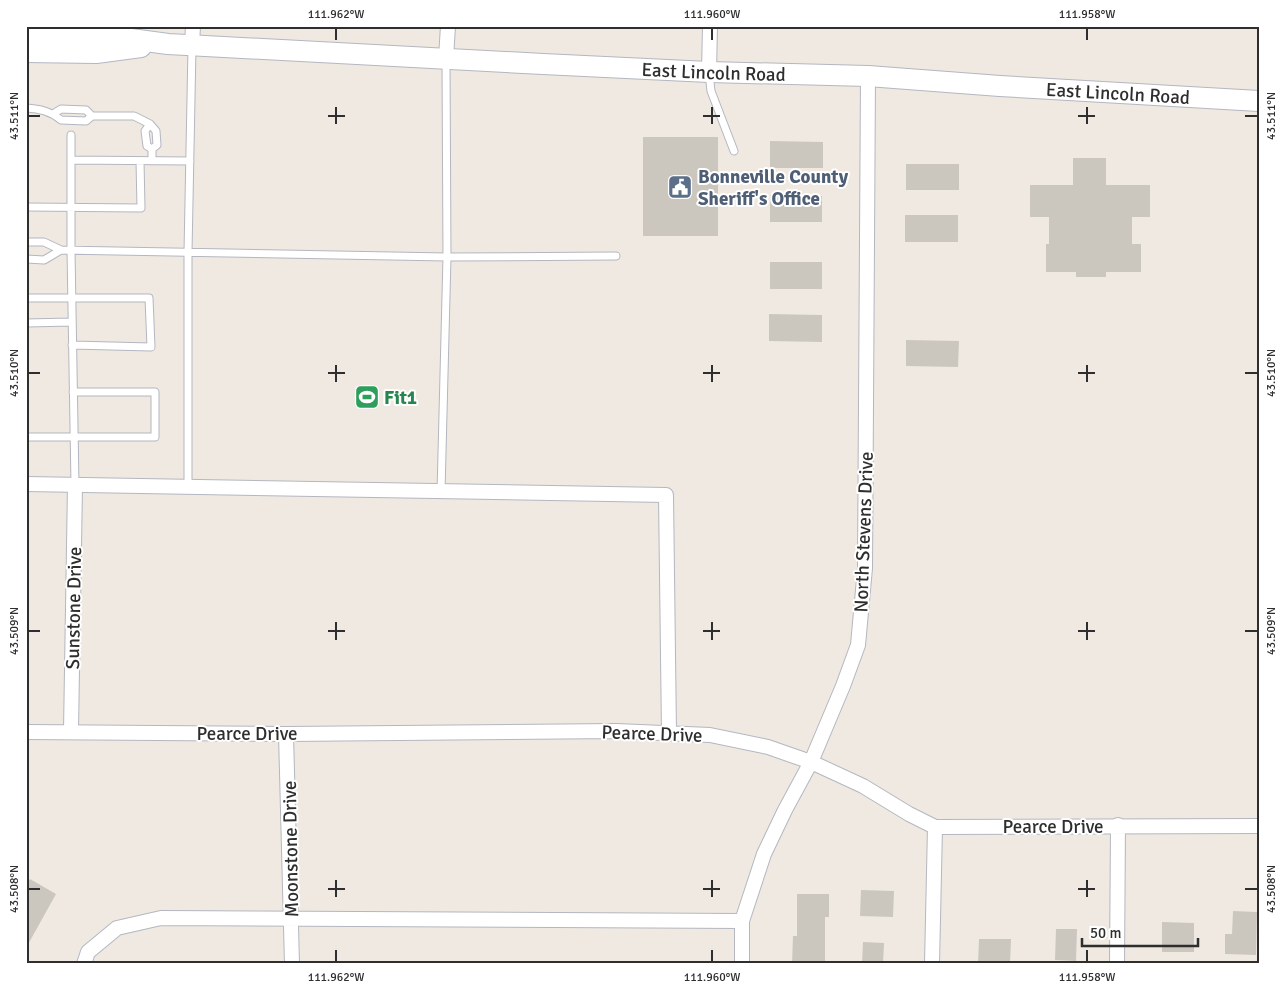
<svg xmlns="http://www.w3.org/2000/svg" width="1285" height="990" font-family="Signika,sans-serif">
  <rect width="100%" height="100%" fill="#efe9e1"/>
  <path fill="#cbc7bf" d="M 643,137 L 718,137 L 718,236 L 643,236 Z
    M 770,141 L 823,142 L 823,168 L 770,168 Z
    M 1073,158 L 1106,158 L 1106,185 L 1150,185 L 1150,217 L 1132,217 L 1132,244 L 1141,244 L 1141,272 L 1106,272 L 1106,277 L 1076,277 L 1076,272 L 1046,272 L 1046,244 L 1049,244 L 1049,217 L 1030,217 L 1030,185 L 1073,185 Z
    M 906,164 L 959,164 L 959,190 L 906,190 Z
    M 770,195 L 822,196 L 822,222 L 770,222 Z
    M 905,215 L 958,215 L 958,242 L 905,242 Z
    M 770,262 L 822,262 L 822,289 L 770,289 Z
    M 769,314 L 822,315 L 822,342 L 769,341 Z
    M 906,340 L 959,341 L 958,367 L 906,366 Z
    M 30,879 L 56,894 L 26,948 L 26,886 Z
    M 861,890 L 894,891 L 893,917 L 860,916 Z
    M 797,894 L 829,894 L 829,917 L 825,917 L 825,964 L 792,964 L 793,936 L 797,936 Z
    M 1233,911 L 1257,912 L 1256,955 L 1225,954 L 1225,934 L 1232,934 Z
    M 1162,922 L 1194,923 L 1194,952 L 1162,952 Z
    M 1056,929 L 1077,929 L 1076,961 L 1055,960 Z
    M 979,939 L 1011,939 L 1010,964 L 978,964 Z
    M 863,942 L 884,943 L 883,964 L 862,964 Z"/>
  <g fill="none" stroke-linecap="round" stroke-linejoin="round">
    <defs>
      <path id="lane" d="M 446,61 L 447,257 L 616,256
        M 709,73 L 711,91 L 734,151
        M 26,108 C 40,109 50,111 61,120 L 86,121 L 92,116 L 134,116 L 150,124 L 156,131 L 157,145 L 152,149 L 152,161
        M 53,114 L 61,109 L 86,110 L 92,116
        M 150,124 L 145,131 L 147,146 L 152,149
        M 71,135 L 71,250 L 75,485
        M 71,160 L 190,161
        M 26,207 L 141,208 L 140,161
        M 26,242 L 44,242 L 61,250 L 447,257 L 441,492
        M 26,259 L 44,260 L 61,250
        M 26,298 L 149,298 L 151,347 L 72,345
        M 26,323 L 72,322
        M 26,437 L 155,437 L 155,392 L 73,392
        M 188,487 L 188,252 L 192,47"/>
      <path id="street" d="M 192,44 L 193,26
        M 446,58 L 448,26
        M 709,72 L 710,26
        M 26,484 L 666,495 L 669,733
        M 71,731 L 75,485
        M 26,732 L 286,734 L 616,731 L 710,735 L 768,747 L 811,762 L 863,786 L 909,814 L 935,827 L 1259,826
        M 286,734 L 292,964
        M 84,964 L 88,952 L 117,928 L 161,918 L 742,921
        M 742,964 L 742,921 L 764,854 L 785,810 L 811,762 L 843,686 L 858,645 L 865,568 L 868,76
        M 932,964 L 935,827
        M 1117,964 L 1118,825"/>
      <g id="secondary">
        <path id="s1" d="M 26,33 L 94,34 L 168,44 L 543,64 L 709,72 L 868,76 L 1000,86 L 1259,101"/>
        <path d="M 26,52 L 96,53 L 141,47"/>
      </g>
    </defs>
    <use href="#lane" stroke="#b4b7c1" stroke-width="9"/>
    <use href="#street" stroke="#b4b7c1" stroke-width="16"/>
    <use href="#secondary" stroke="#b4b7c1" stroke-width="22"/>
    <use href="#lane" stroke="#fff" stroke-width="7"/>
    <use href="#street" stroke="#fff" stroke-width="14"/>
    <use href="#secondary" stroke="#fff" stroke-width="20"/>
  </g>
  <path fill="none" stroke="#2e2e2e" stroke-width="2" d="M 336,28 L 336,40M 712,28 L 712,40M 1087,28 L 1087,40M 336,107 L 336,124M 712,107 L 712,124M 1087,107 L 1087,124M 28,116 L 40,116M 328,116 L 345,116M 703,116 L 720,116M 1078,116 L 1095,116M 1245,116 L 1258,116M 336,365 L 336,382M 712,365 L 712,382M 1087,365 L 1087,382M 28,373 L 40,373M 328,373 L 345,373M 703,373 L 720,373M 1078,373 L 1095,373M 1245,373 L 1258,373M 336,622 L 336,640M 712,622 L 712,640M 1087,622 L 1087,640M 28,631 L 40,631M 328,631 L 345,631M 703,631 L 720,631M 1078,631 L 1095,631M 1245,631 L 1258,631M 336,880 L 336,897M 712,880 L 712,897M 1087,880 L 1087,897M 28,889 L 40,889M 328,889 L 345,889M 703,889 L 720,889M 1078,889 L 1095,889M 1245,889 L 1258,889M 336,950 L 336,962M 712,950 L 712,962M 1087,950 L 1087,962"/>
  <defs>
    <symbol id="civic-square" viewBox="-11 -11 22 22"><rect x="-9" y="-9" width="18" height="18" rx="4" fill="#5c6f8a" stroke="#fff"/><path d="M-.6-6.5H3V-4.5H.6V-3L4-1V1h2V6H-6V1h2V-1L-.6-3ZM-1.2 2.5V6h2.4V2.5Z" fill="#fff"/></symbol>
    <symbol id="stadium-square" viewBox="-11 -11 22 22"><rect x="-9" y="-9" width="18" height="18" rx="4" fill="#2e9e5b" stroke="#fff"/><path d="M0-5a6.5 5 0 1 0 0 10a6.5 5 0 1 0 0-10ZM-3.5-1.8h7v3.6h-7Z" fill="#fff"/></symbol>
  </defs>
  <g fill-rule="evenodd">
    <use href="#civic-square" x="666" y="173" width="28" height="28"/>
    <use href="#stadium-square" x="353" y="383" width="28" height="28"/>
  </g>
  <g text-anchor="middle" stroke-width="4" stroke-linejoin="round" paint-order="stroke">
    <g font-size="19" fill="#2e2e2e" stroke="#fff">
      <text dy="7" stroke="none"><textPath href="#s1" startOffset="689">East Lincoln Road</textPath></text>
      <text dy="7" stroke="none"><textPath href="#s1" startOffset="1094">East Lincoln Road</textPath></text>
      <text transform="translate(863 532) rotate(-88)" y="7">North Stevens Drive</text>
      <text transform="translate(73 608) rotate(-89)" y="7">Sunstone Drive</text>
      <text x="247" y="740">Pearce Drive</text>
      <text transform="translate(652 733) rotate(2)" y="7">Pearce Drive</text>
      <text x="1053" y="833">Pearce Drive</text>
      <text transform="translate(290 849) rotate(-91)" y="7">Moonstone Drive</text>
    </g>
    <g font-size="19" font-weight="bold" fill="#4e5e75" stroke="#fff" text-anchor="start">
      <text x="698" y="183">Bonneville County<tspan x="698" dy="22">Sheriff's Office</tspan></text>
    </g>
    <g font-size="19" font-weight="bold" fill="#27864d" stroke="#fff" text-anchor="start">
      <text x="384" y="404">Fit1</text>
    </g>
  </g>
  <rect width="1285" height="990" fill="none" stroke="#ffffff" stroke-width="55"/>
  <path d="M1082 938v8h116v-8" fill="none" stroke="#2e2e2e" stroke-width="2.5"/>
  <text x="1090" y="938" font-size="15" fill="#2e2e2e" stroke="#ffffff" stroke-width="4" paint-order="stroke">50 m</text>
  <rect x="28" y="28" width="1230" height="934" fill="none" stroke="#2e2e2e" stroke-width="2"/>
  <g font-size="12" text-anchor="middle" fill="#2e2e2e">
    <text x="336" y="18">111.962°W</text>
    <text x="712" y="18">111.960°W</text>
    <text x="1087" y="18">111.958°W</text>
    <text transform="translate(14 116) rotate(-90)" y="4">43.511°N</text>
    <text transform="translate(1271 116) rotate(-90)" y="4">43.511°N</text>
    <text transform="translate(14 373) rotate(-90)" y="4">43.510°N</text>
    <text transform="translate(1271 373) rotate(-90)" y="4">43.510°N</text>
    <text transform="translate(14 631) rotate(-90)" y="4">43.509°N</text>
    <text transform="translate(1271 631) rotate(-90)" y="4">43.509°N</text>
    <text transform="translate(14 889) rotate(-90)" y="4">43.508°N</text>
    <text transform="translate(1271 889) rotate(-90)" y="4">43.508°N</text>
    <text x="336" y="981">111.962°W</text>
    <text x="712" y="981">111.960°W</text>
    <text x="1087" y="981">111.958°W</text>
  </g>
</svg>
